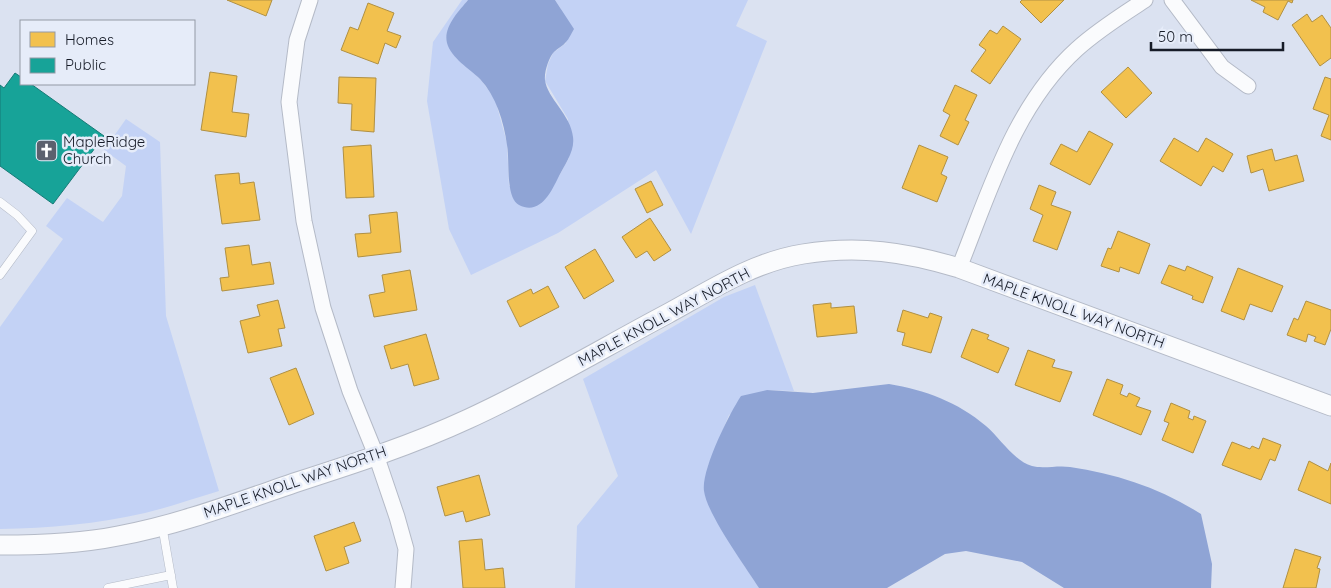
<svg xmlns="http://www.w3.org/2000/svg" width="1331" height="588" font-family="Quicksand,sans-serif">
  <rect width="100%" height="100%" fill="#dbe2f1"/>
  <path fill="#c3d2f5" d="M 462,0 L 468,0 L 454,18 L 453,54 L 481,80 L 495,99 L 507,143 L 509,186 L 559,176 L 569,158 L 568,119 L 545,81 L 548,64 L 553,53 L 566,43 L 561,9 L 555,0 L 748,0 L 736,26 L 767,41 L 691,234 L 656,170 L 558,233 L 471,275 L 449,229 L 427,101 L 433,42 Z
    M 126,119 L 160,142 L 166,316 L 219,491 C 195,498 170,507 145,513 C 97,524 49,528 0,529 L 0,327 L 63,239 L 46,226 L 67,198 L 103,222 L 122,196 L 126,166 L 104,150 Z
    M 755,285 L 794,391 L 767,390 L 729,415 L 708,466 L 704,491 L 738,556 L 759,588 L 575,588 L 577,526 L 618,476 L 583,379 L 724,297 Z"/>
  <path fill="#8fa4d5" d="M 468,0 L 555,0 L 574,29 C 571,34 569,39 566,42 C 563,46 558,48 554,52 C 549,57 544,72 545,80 C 547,98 571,115 573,137 C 575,151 565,164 559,176 C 552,190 541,216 519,205 C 505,197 510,160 507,145 C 504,122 496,96 480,79 C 470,69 451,58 447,43 C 443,27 459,11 468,0 Z
    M 889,384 C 925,390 958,402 986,426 C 999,437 1014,461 1032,466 C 1043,469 1058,465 1070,467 C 1117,474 1160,488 1201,514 L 1212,564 L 1211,588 L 1064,588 L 1022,562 L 966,551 L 945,554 L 887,588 L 759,588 C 745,566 707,514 704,491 C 701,470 729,414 741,396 L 767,390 L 813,393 Z"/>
  <path fill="#f2c14e" stroke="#b09043" d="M 227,0 L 272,0 L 266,16 Z
    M 1022,0 L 1064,0 L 1041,23 L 1020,2 Z
    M 1251,0 L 1293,0 L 1292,3 L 1288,1 L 1278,20 L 1263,12 L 1265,7 Z
    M 368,3 L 394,13 L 387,31 L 401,36 L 396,48 L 385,43 L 378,64 L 341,50 L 350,27 L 358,30 Z
    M 1307,14 L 1312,22 L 1322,15 L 1331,28 L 1331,58 L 1320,66 L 1292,25 Z
    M 1003,26 L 1021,39 L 990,84 L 971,71 L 986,50 L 979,45 L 990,30 L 997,34 Z
    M 1128,67 L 1152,93 L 1126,118 L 1101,92 Z
    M 210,72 L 237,76 L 232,112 L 249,114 L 246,137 L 201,130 Z
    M 339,77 L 376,78 L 374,132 L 351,130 L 352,104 L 338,103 Z
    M 1325,77 L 1331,79 L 1331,140 L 1321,136 L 1329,115 L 1313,109 Z
    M 955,85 L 977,95 L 965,120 L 969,122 L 958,145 L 940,136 L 950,115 L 943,111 Z
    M 1089,131 L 1113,144 L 1090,185 L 1050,164 L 1061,144 L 1077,152 Z
    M 1174,138 L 1198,152 L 1206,138 L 1233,154 L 1223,172 L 1213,166 L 1201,186 L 1160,161 Z
    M 371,145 L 374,197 L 346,198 L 343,147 Z
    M 919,145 L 948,157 L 941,174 L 947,177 L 937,202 L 902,188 Z
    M 1272,149 L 1275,161 L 1297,155 L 1304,181 L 1269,191 L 1263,169 L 1251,173 L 1247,156 Z
    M 239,173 L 240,184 L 254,182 L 260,220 L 222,224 L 215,175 Z
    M 651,181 L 663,205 L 647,213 L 635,189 Z
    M 1039,185 L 1056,192 L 1051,205 L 1071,212 L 1057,250 L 1033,241 L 1043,215 L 1030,209 Z
    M 397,212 L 401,252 L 358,257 L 355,234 L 371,233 L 369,215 Z
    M 650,218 L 671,250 L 654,261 L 647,251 L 636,258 L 622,237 Z
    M 1118,231 L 1150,244 L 1139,274 L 1120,267 L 1119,272 L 1101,266 L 1108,248 L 1111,249 Z
    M 249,245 L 252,265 L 270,262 L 274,284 L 222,291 L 220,278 L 229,277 L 225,248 Z
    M 595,249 L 614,281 L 584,299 L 565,267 Z
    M 1169,265 L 1185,271 L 1187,266 L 1213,277 L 1203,303 L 1192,299 L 1193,296 L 1161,283 Z
    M 1238,268 L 1283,286 L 1272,312 L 1250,304 L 1244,320 L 1221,311 Z
    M 410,270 L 417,310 L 374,317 L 369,295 L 385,292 L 382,275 Z
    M 548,286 L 559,307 L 520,327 L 507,301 L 531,289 L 533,294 Z
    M 278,300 L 285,328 L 278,329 L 282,346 L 248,353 L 240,321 L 260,316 L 257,305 Z
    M 1306,301 L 1331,310 L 1331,329 L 1325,345 L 1314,341 L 1316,337 L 1308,334 L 1306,342 L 1287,335 L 1294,318 L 1298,320 Z
    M 831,303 L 831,308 L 854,306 L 857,333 L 817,337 L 813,305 Z
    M 903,310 L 928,318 L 930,313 L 942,317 L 931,353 L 902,345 L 905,333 L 897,331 Z
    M 972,329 L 989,335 L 987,339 L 1009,348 L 998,373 L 961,357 Z
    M 426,334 L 439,379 L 414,386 L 408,364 L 391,369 L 384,346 Z
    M 1028,350 L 1055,360 L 1052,367 L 1072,372 L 1060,402 L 1015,385 Z
    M 296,368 L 314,414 L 289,425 L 270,378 Z
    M 1107,379 L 1123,385 L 1120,394 L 1127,397 L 1129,393 L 1140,398 L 1136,406 L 1151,411 L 1141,435 L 1093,415 Z
    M 1171,403 L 1190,411 L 1188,418 L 1193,420 L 1194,416 L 1206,421 L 1193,453 L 1162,440 L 1169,423 L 1164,421 Z
    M 1263,438 L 1281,445 L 1275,461 L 1270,459 L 1261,480 L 1222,465 L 1232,442 L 1250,449 L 1252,446 L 1259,449 Z
    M 1309,461 L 1328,471 L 1331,463 L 1331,504 L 1298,490 Z
    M 479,475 L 490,515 L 466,522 L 463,511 L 445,516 L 437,487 Z
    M 354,522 L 361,541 L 344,547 L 349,563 L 326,571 L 314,536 Z
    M 482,539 L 485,570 L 503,568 L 505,588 L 463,588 L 459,541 Z
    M 1295,549 L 1321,557 L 1317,568 L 1320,569 L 1316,588 L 1283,588 Z"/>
  <path fill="#17a398" stroke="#177a76" d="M 15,73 L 21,77 L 21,84 L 31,84 L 104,136 L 53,204 L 0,166 L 0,85 L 4,88 Z"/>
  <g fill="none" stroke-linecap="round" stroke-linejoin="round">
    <defs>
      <path id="service" d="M 0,202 L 17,215 L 32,231 L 0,275
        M 162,525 L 173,588
        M 108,588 L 171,575"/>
      <path id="minor" d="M 310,0 L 297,40 L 289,102 L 304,221 L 323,308 L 350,391 L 376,455 L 397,517 L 406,549 L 403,588
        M 1172,0 L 1222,67 L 1248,86
        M 959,268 C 990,191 1014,106 1077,49 C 1098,30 1122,15 1145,0"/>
      <path id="tertiary" d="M 0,545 C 39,545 79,544 118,536 C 178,525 236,503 294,483 C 353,464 412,445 468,419 C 536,388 601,349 667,314 C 711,290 753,262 803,254 C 859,245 906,252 959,268 L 1331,406"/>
    </defs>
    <use href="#service" stroke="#b4bac7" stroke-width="9"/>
    <use href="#minor" stroke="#b4bac7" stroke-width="17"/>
    <use href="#tertiary" stroke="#b4bac7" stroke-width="21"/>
    <use href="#service" stroke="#fafbfd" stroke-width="8"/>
    <use href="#minor" stroke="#fafbfd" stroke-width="15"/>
    <use href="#tertiary" stroke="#fafbfd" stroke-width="19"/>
  </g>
  <defs>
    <symbol id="church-square" viewBox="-11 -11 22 22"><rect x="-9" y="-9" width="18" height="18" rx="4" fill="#5c616e" stroke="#e6ecf9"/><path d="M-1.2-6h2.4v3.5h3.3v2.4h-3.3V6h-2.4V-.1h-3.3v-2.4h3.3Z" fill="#fff"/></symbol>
  </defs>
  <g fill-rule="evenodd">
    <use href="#church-square" x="34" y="138" width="25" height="25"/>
  </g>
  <g text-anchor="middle" stroke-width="5" stroke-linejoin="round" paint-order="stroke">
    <g font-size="15" fill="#171c28" stroke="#e6ecf9" text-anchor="start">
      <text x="63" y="147">MapleRidge<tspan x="63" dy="17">Church</tspan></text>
    </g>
    <g font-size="15" fill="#171c28" stroke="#e6ecf9">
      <text transform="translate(1074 311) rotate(20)" y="5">MAPLE KNOLL WAY NORTH</text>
      <text transform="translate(664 317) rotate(-28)" y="5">MAPLE KNOLL WAY NORTH</text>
      <text transform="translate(295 482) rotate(-19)" y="5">MAPLE KNOLL WAY NORTH</text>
    </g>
  </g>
  <rect x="20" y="20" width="175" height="65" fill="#e6ecf9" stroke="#9399a5"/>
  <rect x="30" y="32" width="25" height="15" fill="#f2c14e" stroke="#9399a5"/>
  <text x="65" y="45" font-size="15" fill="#171c28">Homes</text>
  <rect x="30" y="58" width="25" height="15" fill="#17a398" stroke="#9399a5"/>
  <text x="65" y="70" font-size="15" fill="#171c28">Public</text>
  <path d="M1151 42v8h132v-8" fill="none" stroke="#171c28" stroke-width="2.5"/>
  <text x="1158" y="42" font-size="15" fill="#171c28" stroke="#e6ecf9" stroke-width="4" paint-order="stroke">50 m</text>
</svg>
